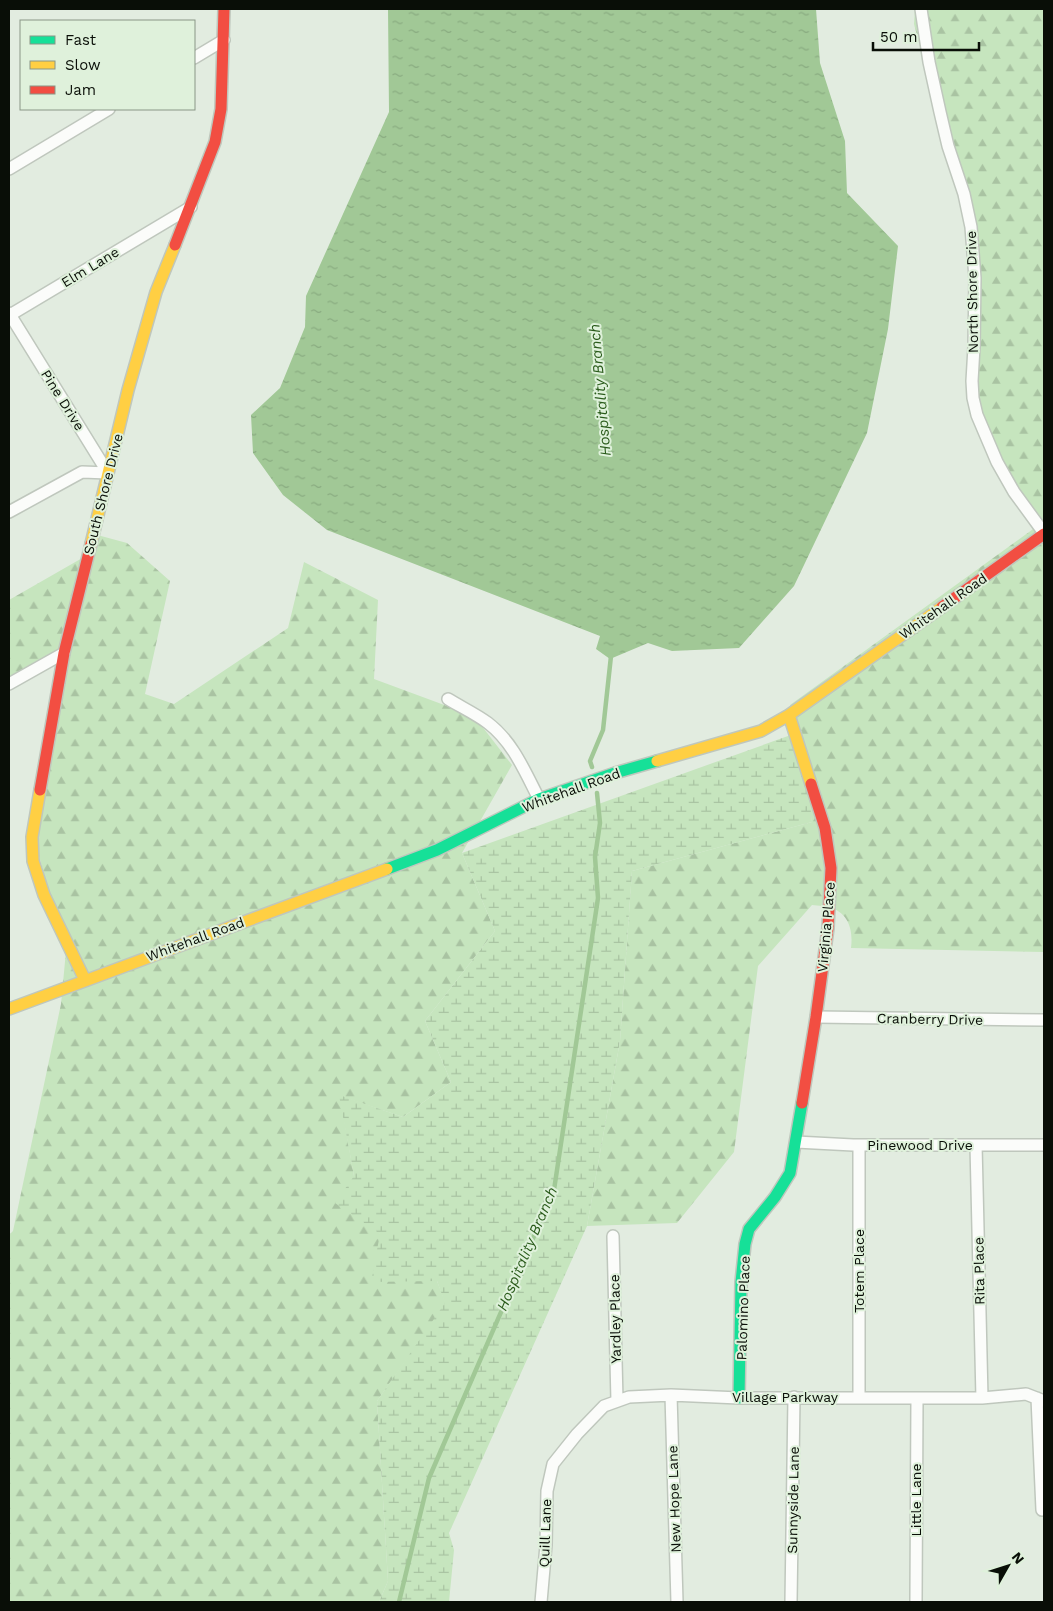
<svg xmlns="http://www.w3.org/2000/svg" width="1053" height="1611" font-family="'Work Sans',sans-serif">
  <defs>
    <pattern id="forest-firs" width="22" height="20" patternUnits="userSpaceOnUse" patternTransform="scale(1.25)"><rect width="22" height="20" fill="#c6e5be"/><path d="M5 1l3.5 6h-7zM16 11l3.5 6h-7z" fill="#a9c3a2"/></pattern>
    <pattern id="wetland-marsh" width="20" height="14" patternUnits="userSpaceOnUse" patternTransform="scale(1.25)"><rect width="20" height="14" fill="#c6e5be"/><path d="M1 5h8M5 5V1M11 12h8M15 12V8" fill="none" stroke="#a9c3a2"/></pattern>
    <pattern id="water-ripples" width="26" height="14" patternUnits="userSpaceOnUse" patternTransform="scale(1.25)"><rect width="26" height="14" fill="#a1c896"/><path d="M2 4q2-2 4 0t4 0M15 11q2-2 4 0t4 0" fill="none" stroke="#89ab80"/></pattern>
  </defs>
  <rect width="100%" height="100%" fill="#e2ece0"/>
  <path fill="url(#forest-firs)" d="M 915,9 L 1044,9 L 1044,952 L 851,948 C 853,932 850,915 832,908 C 827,906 818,906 812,905 L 758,966 L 734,1152 L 677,1223 L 587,1226 L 620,1041 L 632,871 L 812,822 L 790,705 L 1040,524 L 968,401 L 973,247 L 914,24 Z
    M 90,533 L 127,543 L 170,581 L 145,694 L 174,704 L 288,628 L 304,562 L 378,600 L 374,679 L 474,716 L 512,765 L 462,853 L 495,931 L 425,1021 L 451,1082 L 403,1117 L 340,1096 L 354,1176 L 380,1234 L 437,1281 L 446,1304 L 377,1401 L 388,1581 L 379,1602 L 9,1602 L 9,1235 L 13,1231 L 61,1004 L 66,951 L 33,835 L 63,649 L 9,682 L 9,600 L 84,557 Z"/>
  <path fill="url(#wetland-marsh)" d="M 802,731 L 812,822 L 632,871 L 620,1041 L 587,1226 L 449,1533 L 454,1550 L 449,1602 L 379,1602 L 388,1581 L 377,1401 L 445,1303 L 437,1281 L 371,1282 L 380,1234 L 335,1203 L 354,1176 L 339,1095 L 403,1117 L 451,1082 L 425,1021 L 495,931 L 462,853 Z"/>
  <path fill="url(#water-ripples)" d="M 388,9 L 816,9 L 820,63 L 845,141 L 847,193 L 898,246 L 888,329 L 867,433 L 794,586 L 739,648 L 672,651 L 648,643 L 610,659 L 596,649 L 600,636 L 327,530 L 283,495 L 253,453 L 251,415 L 280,388 L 305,327 L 306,296 L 389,112 Z"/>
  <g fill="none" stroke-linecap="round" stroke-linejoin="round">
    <path stroke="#a1c896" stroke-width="4.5" d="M 592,767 L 590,761 L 603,730 L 611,656
      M 399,1602 L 429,1478 L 554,1190 L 598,898 L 595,857 L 600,823 L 597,793"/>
    <defs>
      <path id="street" d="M 921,9 L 929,62 L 940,112 L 948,146 L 964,194 L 971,227 L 975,278 L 974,347 L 972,381 L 973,398 L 977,415 L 997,462 L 1014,492 L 1044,533
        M 194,58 L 224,40
        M 9,169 L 109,109
        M 9,313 L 108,473
        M 10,315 L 191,207
        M 9,512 L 82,472 L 108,473
        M 9,684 L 64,653
        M 448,699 C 461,707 476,714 488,723 C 513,742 525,772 539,799
        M 816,1017 L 1044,1020
        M 796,1142 L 853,1145 L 1044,1145
        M 859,1145 L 859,1397
        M 976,1145 L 982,1398
        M 613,1236 L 617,1401
        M 671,1395 L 677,1602
        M 1037,1398 L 1042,1510
        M 541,1602 L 546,1545 L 547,1491 L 553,1464 L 577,1434 L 604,1406 L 629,1397 L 671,1395 L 739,1398 L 982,1398 L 1026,1394 L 1044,1401
        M 791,1602 L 794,1397
        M 916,1602 L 917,1398"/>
      <path id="fast" d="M 387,869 L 437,850 L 539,799 L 615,773 L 657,761
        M 739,1398 L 741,1282 L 745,1244 L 749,1229 L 775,1197 L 790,1173 L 802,1103"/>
      <path id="slow" d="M 91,544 L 128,390 L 156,292 L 175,245
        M 789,715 L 811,784
        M 657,761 L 761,731 L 789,715 L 942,607
        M 40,790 L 32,837 L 33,861 L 44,895 L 85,980
        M 9,1009 L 387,869"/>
      <path id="jam" d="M 175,245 L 215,142 L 221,109 L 224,9
        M 942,607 L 1044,534
        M 40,790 L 64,653 L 91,544
        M 802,1103 L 816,1017 L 828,928 L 831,868 L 825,828 L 811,784"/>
    </defs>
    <use href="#street" stroke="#bfc7bd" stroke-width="14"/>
    <use href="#fast" stroke="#bfc7bd" stroke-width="14"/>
    <use href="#slow" stroke="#bfc7bd" stroke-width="14"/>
    <use href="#jam" stroke="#bfc7bd" stroke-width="14"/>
    <use href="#street" stroke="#fbfcfa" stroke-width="11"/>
    <use href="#fast" stroke="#16e098" stroke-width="11"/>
    <use href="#slow" stroke="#ffcf43" stroke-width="11"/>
    <use href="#jam" stroke="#f24e42" stroke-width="11"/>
  </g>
  <g text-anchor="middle" stroke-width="4" stroke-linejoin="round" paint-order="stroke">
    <g font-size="14" fill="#090e07" stroke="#dff1db">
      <text transform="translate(90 267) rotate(-31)" y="5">Elm Lane</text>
      <text transform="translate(972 292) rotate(-91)" y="5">North Shore Drive</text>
      <text transform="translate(63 400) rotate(58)" y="5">Pine Drive</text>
      <text transform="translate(103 494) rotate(-76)" y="5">South Shore Drive</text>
      <text transform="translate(943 606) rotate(-35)" y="5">Whitehall Road</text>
      <text transform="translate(571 790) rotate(-20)" y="5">Whitehall Road</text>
      <text transform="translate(826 927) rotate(-85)" y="5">Virginia Place</text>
      <text transform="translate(195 939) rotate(-20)" y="5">Whitehall Road</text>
      <text transform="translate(930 1019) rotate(1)" y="5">Cranberry Drive</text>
      <text x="920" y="1150">Pinewood Drive</text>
      <text transform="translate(859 1271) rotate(-90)" y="5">Totem Place</text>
      <text transform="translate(979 1271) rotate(-91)" y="5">Rita Place</text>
      <text transform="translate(743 1308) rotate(-88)" y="5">Palomino Place</text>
      <text transform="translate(615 1319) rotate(-91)" y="5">Yardley Place</text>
      <text x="785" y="1402">Village Parkway</text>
      <text transform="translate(674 1499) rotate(-92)" y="5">New Hope Lane</text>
      <text transform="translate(793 1500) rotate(-89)" y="5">Sunnyside Lane</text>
      <text transform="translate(916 1500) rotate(-90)" y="5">Little Lane</text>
      <text transform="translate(545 1533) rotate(-88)" y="5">Quill Lane</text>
    </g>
    <g font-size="15" font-style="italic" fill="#2a5b1b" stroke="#dff1db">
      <text transform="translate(600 390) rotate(-95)" y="5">Hospitality Branch</text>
      <text transform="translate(527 1249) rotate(-67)" y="5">Hospitality Branch</text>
    </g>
  </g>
  <rect width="1053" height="1611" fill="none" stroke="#090e07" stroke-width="20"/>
  <rect x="20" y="20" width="175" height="90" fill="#dff1db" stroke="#899686"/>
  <rect x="30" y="36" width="25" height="8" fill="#16e098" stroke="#899686"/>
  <text x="65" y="45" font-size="15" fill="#090e07">Fast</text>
  <rect x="30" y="61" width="25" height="8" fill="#ffcf43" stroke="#899686"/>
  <text x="65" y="70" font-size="15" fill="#090e07">Slow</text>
  <rect x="30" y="86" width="25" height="8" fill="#f24e42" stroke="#899686"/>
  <text x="65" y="95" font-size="15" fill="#090e07">Jam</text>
  <g transform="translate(1008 1566) rotate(51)" stroke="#dff1db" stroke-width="4" paint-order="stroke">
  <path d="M0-4L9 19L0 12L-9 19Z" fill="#090e07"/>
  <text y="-8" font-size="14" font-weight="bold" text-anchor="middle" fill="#090e07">N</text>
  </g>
  <path d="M873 42v8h106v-8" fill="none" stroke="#090e07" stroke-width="2.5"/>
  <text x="880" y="42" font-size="15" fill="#090e07" stroke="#dff1db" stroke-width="4" paint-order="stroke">50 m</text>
</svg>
